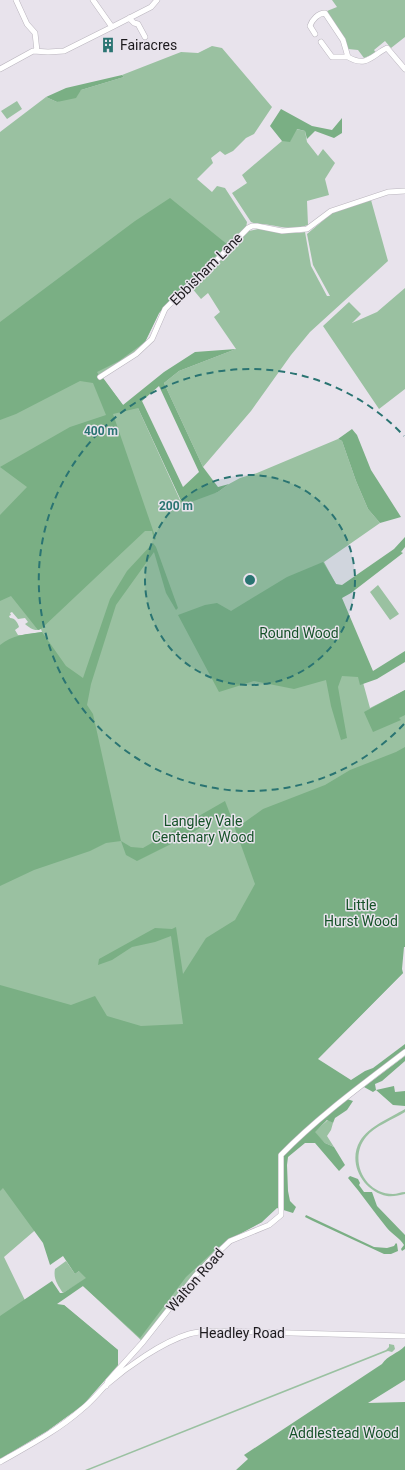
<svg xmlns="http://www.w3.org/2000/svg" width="405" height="1470" font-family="Roboto,sans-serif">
  <rect width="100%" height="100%" fill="#e8e3ec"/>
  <path fill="#9ac1a1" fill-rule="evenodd" d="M 332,0 L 405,0 L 405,37 L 391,48 L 385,41 L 374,50 L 376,53 L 364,58 L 358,50 L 348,49 L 341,33 L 327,11 L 337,7 Z
    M 212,46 L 222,48 L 272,107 L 254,134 L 246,138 L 233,151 L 225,155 L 220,151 L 211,158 L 213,163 L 197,179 L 212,192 L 217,186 L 225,188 L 247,222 L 246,228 L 184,286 L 159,313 L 145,342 L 136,354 L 103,378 L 123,405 L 138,408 L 180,500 L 218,492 L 229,484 L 240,478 L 257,473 L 338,439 L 342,441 L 356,481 L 368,509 L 380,523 L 324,562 L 336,584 L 370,708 L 405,690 L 405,927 L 390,962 L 403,973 L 318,1058 L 268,1154 L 262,1222 L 232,1238 L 215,1250 L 143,1342 L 83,1286 L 86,1279 L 63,1293 C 58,1285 53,1279 55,1269 L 66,1261 L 75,1274 L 79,1271 L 40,1226 L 4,1257 L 35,1321 L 64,1305 L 118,1350 L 118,1365 L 83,1405 L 47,1431 L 0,1459 L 0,132 L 46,97 L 57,102 L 81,90 L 124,77 L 122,75 L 181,52 L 198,53 ZM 12,612 L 18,619 L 25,618 L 28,622 L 25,624 C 30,628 35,632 41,629 L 42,632 L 23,635 L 18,635 L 15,630 L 19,627 C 18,623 15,618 10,618 L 9,616 L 11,615 L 10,613 Z
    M 17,101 L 22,109 L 7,119 L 1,111 Z
    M 296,129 L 305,131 L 307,142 L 318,156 L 323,149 L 335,163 L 325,179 L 329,195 L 307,201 L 308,225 C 291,231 280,226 263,224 C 258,224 255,224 251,222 L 232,193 L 247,183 L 242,175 L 282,141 L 290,141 Z
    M 371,200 L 388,261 L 310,332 L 291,355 L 251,411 L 203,467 L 164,383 L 179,371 L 236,349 L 214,317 L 220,312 L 208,293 L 201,299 L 191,287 L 212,269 L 249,231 L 258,229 L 299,233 L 305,232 L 311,266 L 327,296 L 330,296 L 313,265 L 307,234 L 332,213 Z
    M 405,288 L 405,389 L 379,409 L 323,326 L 349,302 L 361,314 L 352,323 L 377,312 Z
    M 378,585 L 399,614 L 390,620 L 370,592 Z
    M 405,1109 L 405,1112 C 392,1120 375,1126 366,1137 C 348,1159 364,1194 393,1194 C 397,1194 401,1192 405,1192 L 405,1194 C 399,1195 393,1197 387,1196 C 363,1191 347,1163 360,1141 C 369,1126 390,1118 405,1109 Z
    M 328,1120 L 333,1123 L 331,1130 L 327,1136 L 334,1147 L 325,1143 L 314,1132 Z
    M 389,1344 L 394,1345 L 395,1349 L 392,1352 L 388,1351 L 89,1470 L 85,1470 L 386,1350 L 389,1347 Z"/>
  <path fill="#7aaf84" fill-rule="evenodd" d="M 122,75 L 124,77 L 81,90 L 76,98 L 57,102 L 46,97 L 66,88 Z
    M 281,109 L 312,126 L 332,130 L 342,118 L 342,133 L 334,138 L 315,131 L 307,139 L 305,131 L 297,129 L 290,142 L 282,141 L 270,126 Z
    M 170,198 L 228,245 L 184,286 L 159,313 L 145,342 L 119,361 L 97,372 L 101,379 L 103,378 L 123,405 L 164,372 L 195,352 L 236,349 L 179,371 L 164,383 L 203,467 L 218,487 L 229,484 L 218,492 L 183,505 L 138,408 L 113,414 L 156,539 L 154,540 L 152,531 L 145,531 L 41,629 L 38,630 L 11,596 L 0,601 L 0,515 L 27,487 L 0,467 L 70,427 L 106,415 L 93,383 L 80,381 L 16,414 L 0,420 L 0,322 L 135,221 ZM 159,386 L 199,472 L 183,487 L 142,401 Z
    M 352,429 L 357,435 L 371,470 L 401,517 L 380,523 L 368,509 L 356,481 L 342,441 L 338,439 Z
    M 405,537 L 405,547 L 401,552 L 403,553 L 351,593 L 342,598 L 373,671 L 405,651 L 405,662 L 377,679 L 360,685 L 358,677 L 342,676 L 338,687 L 347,738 L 341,740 L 331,706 L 326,680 L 294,689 L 254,681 L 219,692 L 178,615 L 205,605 L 217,603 L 231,611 L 287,577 L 323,562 L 336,584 L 342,585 L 394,549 Z
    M 153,543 L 156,547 L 178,608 L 176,610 L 166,593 L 154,552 L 116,605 L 91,684 L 87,705 L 93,714 L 121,841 L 131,847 L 143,848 L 225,801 L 232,819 L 216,817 L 189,835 L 137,861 L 126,855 L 121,841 L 106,843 L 90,851 L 34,870 L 0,886 L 0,645 C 12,635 27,634 42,632 L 66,666 L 83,678 L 110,599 L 127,571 Z
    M 405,690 L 405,715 L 399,718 L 401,720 L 373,732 L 364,712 Z
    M 405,747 L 405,947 L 404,947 L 402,969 L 403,973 L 318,1059 L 351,1080 L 365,1071 L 373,1068 L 405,1044 L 405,1050 L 347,1099 L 353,1101 L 347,1110 L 335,1118 L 333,1123 L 327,1120 L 315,1132 L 325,1143 L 334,1147 L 345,1165 L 339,1171 L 315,1143 L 305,1143 L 288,1157 L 287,1165 L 288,1191 L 290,1201 L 296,1207 L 293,1213 L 277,1208 L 262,1222 L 232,1238 L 215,1250 L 186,1277 L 140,1338 L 83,1286 L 57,1304 L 64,1305 L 118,1350 L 118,1365 L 83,1405 L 47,1431 L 0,1459 L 0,1316 L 52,1281 L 60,1293 L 63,1293 L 86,1278 L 79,1271 L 75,1274 L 63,1256 L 50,1265 L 43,1243 L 3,1188 L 0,1191 L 0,985 L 71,1005 L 95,996 L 107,1016 L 141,1026 L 183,1024 L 171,936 L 155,942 L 132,947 L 112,960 L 98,965 L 99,959 L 155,928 L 172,929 L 176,927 L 183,974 L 206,938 L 235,920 L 255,884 L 233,823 L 242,824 L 263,809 L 325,785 L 350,770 L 396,752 Z
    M 405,1056 L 405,1061 L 382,1081 L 375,1084 L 376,1090 L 394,1086 L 395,1092 L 405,1091 L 405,1106 L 393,1105 L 376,1090 L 373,1092 L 364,1087 Z
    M 350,1176 L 358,1179 L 360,1183 L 359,1185 L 364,1192 L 372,1192 L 377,1206 L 405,1235 L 405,1249 L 402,1251 L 401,1249 L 404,1245 C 400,1238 392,1234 387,1228 C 373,1211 362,1194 348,1178 Z
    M 306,1215 L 374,1247 L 387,1248 L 394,1246 L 396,1243 L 397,1244 L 398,1251 L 391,1254 L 384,1254 L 313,1221 L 305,1217 Z
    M 405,1346 L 405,1380 L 368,1403 L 405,1402 L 405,1470 L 236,1470 L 248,1459 L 244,1455 L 382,1364 C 388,1355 397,1354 405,1346 Z"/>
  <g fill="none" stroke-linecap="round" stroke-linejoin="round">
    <defs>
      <path id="minor" d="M 16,0 L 27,24 L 35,33 L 37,51
        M 93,0 L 112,27 L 151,7 L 157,0
        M 129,18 L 134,23 L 138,24 L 145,37
        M 315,34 L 310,26 C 312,20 318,13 325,13 L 343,40 L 348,57 C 367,68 372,55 387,48 L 405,69
        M 321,42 L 332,57 L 348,57
        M 0,69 L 33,51 L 48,52 L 64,51 L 112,27
        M 100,377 L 136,354 L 152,339 L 165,309 L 187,287 L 214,263 L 248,228 L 252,226 L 257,226 L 282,231 L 307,229 L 331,211 L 388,192 L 405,191
        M 106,1386 L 108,1381 L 143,1342 L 195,1276 L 212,1258 L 230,1241 L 269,1225 L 281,1215 L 281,1155 C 319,1116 362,1085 405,1052
        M 0,1462 C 28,1446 57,1431 82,1409 C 91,1402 98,1393 106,1385 C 127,1367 162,1342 189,1334 C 199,1331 209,1331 219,1331 L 405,1336"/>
    </defs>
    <use href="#minor" stroke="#bab5be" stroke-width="6"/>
    <use href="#minor" stroke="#fff" stroke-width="5"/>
  </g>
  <circle cx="250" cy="580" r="105" fill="#2a7472" fill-opacity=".12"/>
  <g fill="none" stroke="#2a7472" stroke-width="2" stroke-dasharray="7 5">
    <circle cx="250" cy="580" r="105"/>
    <path d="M404 724A211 211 0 1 1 404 436"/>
  </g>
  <defs>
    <symbol id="building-bare" viewBox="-9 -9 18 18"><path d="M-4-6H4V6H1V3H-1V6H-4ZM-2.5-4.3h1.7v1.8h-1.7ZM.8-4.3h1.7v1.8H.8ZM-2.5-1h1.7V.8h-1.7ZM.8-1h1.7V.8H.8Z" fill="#2a7472" stroke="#e8e3ec" stroke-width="2.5" paint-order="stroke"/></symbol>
  </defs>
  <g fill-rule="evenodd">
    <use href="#building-bare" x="97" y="34" width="22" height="22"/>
  </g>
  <g text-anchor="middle" stroke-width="3" stroke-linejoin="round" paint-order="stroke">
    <g font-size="14" fill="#1c1a1d" stroke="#e8e3ec" text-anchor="start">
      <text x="120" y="50">Fairacres</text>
    </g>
    <g font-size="14" fill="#1c1a1d" stroke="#e8e3ec">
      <text transform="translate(206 269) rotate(-45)" y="5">Ebbisham Lane</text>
      <text transform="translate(195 1280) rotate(-49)" y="5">Walton Road</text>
      <text x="242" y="1338">Headley Road</text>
    </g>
    <g font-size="14" fill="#165229" stroke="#e8e3ec">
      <text x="299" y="638">Round Wood</text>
      <text x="203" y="826">Langley Vale<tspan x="203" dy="16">Centenary Wood</tspan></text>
      <text x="361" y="910">Little<tspan x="361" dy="16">Hurst Wood</tspan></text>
      <text x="344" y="1438">Addlestead Wood</text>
    </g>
  </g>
  <circle cx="250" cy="580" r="6" fill="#2a7472" stroke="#e8e3ec" stroke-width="2"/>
  <g font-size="12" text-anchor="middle" font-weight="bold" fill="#2a7472" stroke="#e8e3ec" stroke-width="3" stroke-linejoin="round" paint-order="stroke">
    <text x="101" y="435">400 m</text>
    <text x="176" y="510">200 m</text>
  </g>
</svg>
